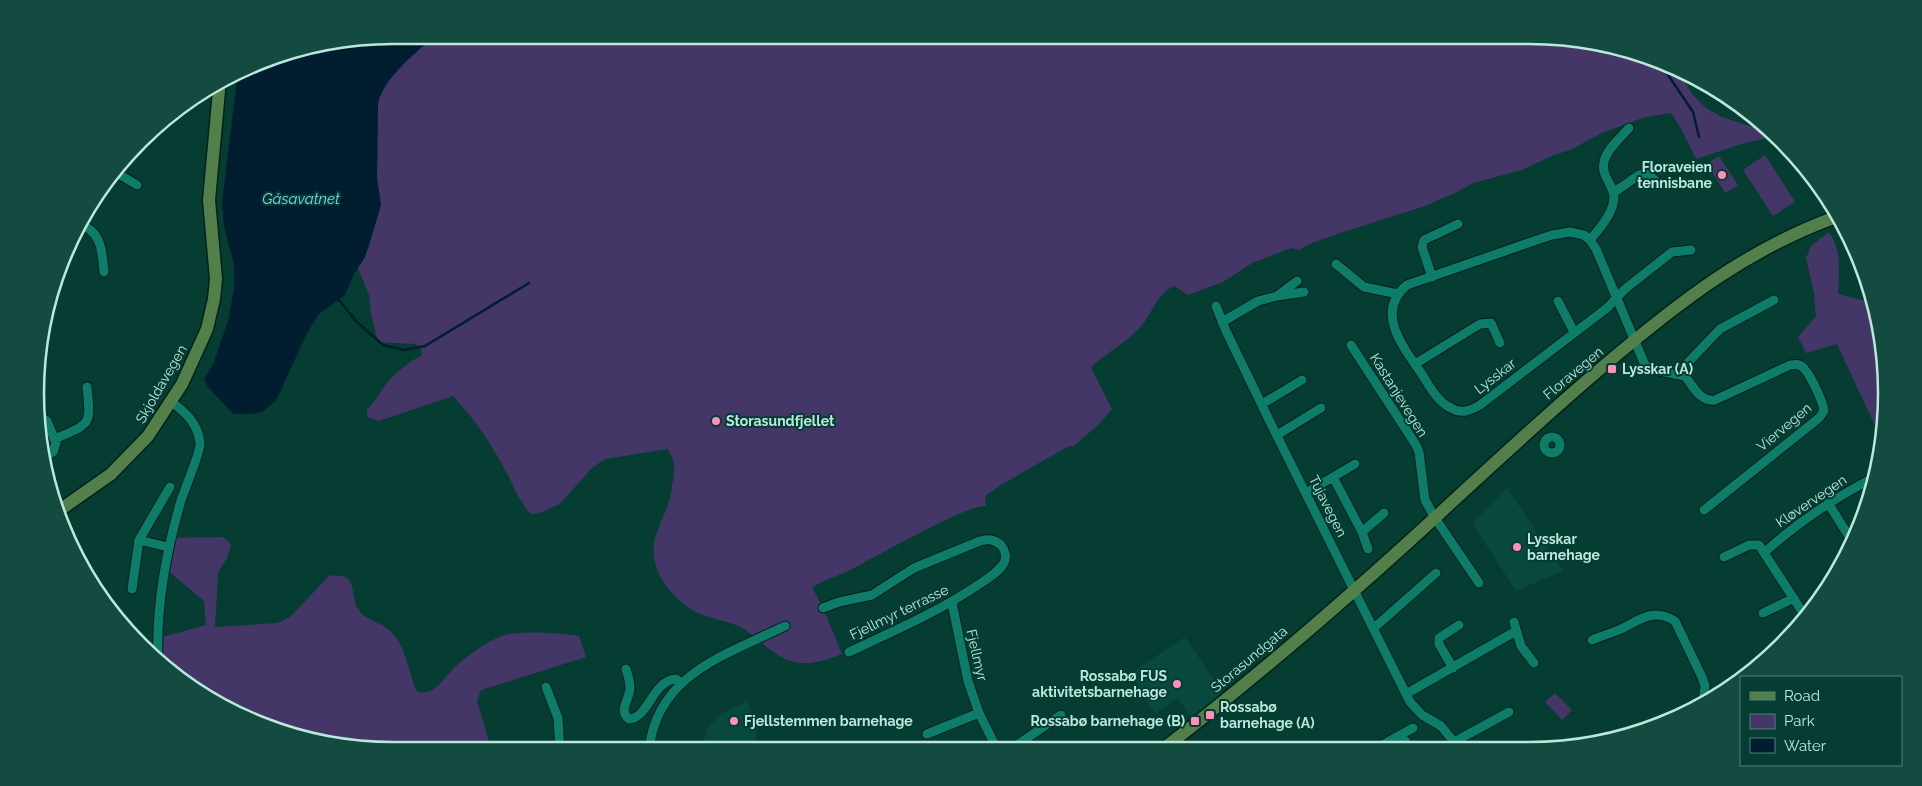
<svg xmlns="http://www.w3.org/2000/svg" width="1922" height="786" font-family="Raleway,sans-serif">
  <rect width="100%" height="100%" fill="#053d33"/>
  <path fill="#09483c" d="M 1507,488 L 1563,571 L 1516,591 L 1472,523 Z
    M 1185,637 L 1224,695 L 1193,719 L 1177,698 L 1155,714 L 1131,673 Z
    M 748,701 L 757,729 L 754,750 L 704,750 L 703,745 L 707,729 L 720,714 Z"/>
  <path fill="#453668" d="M 436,35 L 1529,35 L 1644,54 L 1677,69 L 1693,95 L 1706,108 L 1722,117 L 1770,133 L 1764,139 L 1744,143 L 1696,159 L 1680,127 L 1671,113 L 1645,117 L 1602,133 L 1570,150 L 1554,155 L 1522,170 L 1473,183 L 1459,191 L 1425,206 L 1343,232 L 1309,244 L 1299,250 L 1291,248 L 1252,263 L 1223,282 L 1188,295 L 1175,286 C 1159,291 1153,311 1143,324 C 1128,342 1109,351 1092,366 L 1091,368 L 1112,409 L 1100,423 L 1074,446 L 1069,446 L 999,486 L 985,496 L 986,506 C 970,503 875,557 854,568 C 841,575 826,579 812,587 L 823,608 L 842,654 C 794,673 784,661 747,631 C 734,621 713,620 698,613 C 691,610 684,604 679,600 C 660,583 647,558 657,532 C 663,516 670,504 672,486 C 673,479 675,470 674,463 C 673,459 670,454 668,449 L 605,459 L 592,468 L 560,504 L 542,512 L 531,514 C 517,499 515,487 505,470 C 491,443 474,418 453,396 L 379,421 L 367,417 L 367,409 C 376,401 380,392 387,383 C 397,371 408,363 422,355 L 421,349 L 416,344 L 378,342 L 371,314 L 369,295 L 358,268 L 369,247 L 381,205 L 377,179 L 378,103 C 383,79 417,51 436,35 Z
    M 1765,155 L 1795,202 L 1773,216 L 1743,170 Z
    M 1719,156 L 1738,185 L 1725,193 L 1707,164 Z
    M 1829,232 C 1842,251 1839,272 1838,294 L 1862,300 L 1875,300 L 1886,369 L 1884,430 L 1877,430 L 1837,344 L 1806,353 L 1798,337 L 1816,316 L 1814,293 L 1806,258 L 1811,246 Z
    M 223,537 L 231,544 L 228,556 L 218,573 L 215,627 L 278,623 L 290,617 L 329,576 C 363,572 346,597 361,613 C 368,620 380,623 388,629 C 406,643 408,672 417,692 C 436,696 444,677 456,666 C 469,655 485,642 502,636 C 520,630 559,633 579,636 L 586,657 L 481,690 L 477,701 L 492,751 L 393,751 L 278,732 L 175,677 L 157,657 L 159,638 L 206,625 L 204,601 L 165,568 L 169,541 L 164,538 Z
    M 1555,693 L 1572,710 L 1562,720 L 1545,702 Z"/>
  <path fill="#001e30" d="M 393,35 L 436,35 C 417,51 383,79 378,103 L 377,179 L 381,205 L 365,257 L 354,274 L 345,295 L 318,315 L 307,333 L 276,401 L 262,412 L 252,414 L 233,414 L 208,387 L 204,379 L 213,364 L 228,321 L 234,288 L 234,265 L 224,227 L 222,202 L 238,72 L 278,54 Z"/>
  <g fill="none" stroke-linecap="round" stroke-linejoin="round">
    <path stroke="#001e30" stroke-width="2.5" d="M 1658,60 L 1693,112 L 1699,137
      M 339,300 L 356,321 L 383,345 L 404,350 L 425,346 L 529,283"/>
    <defs>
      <path id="street" d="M 117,173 L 137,185
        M 1613,193 L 1639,175 C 1648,172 1650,176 1656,181
        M 78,224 C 102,230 102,252 104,272
        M 1590,240 C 1600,228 1618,208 1613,192 C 1610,181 1601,174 1604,162 C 1606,150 1621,137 1629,128
        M 1691,250 L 1672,252 L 1625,289 L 1607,308 L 1480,405 C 1470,411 1461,414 1451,408 C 1437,402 1429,385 1421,373 C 1404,348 1374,312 1407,285 L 1534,241 L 1552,235 L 1570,232 L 1584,235 L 1590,240 L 1596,249 L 1645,365 L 1654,370 L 1685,376 C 1693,386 1700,402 1715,400 L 1790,365 C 1792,365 1797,364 1799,365 C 1808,367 1823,402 1824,411 L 1819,418 L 1704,510
        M 1336,264 L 1364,287 L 1398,294
        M 1432,277 L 1422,247 L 1424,240 L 1458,224
        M 1277,296 L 1297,281
        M 1558,301 L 1574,332
        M 1216,306 L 1226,331 L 1273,428 L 1410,702 L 1422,715 L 1441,726 L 1459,748
        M 1222,322 L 1258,301 L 1277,296 L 1304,292
        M 1351,345 L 1416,445 L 1419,452 L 1425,500 L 1435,518 L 1479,583
        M 1415,364 L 1480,324 L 1491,323 L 1500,343
        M 1678,373 L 1720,329 L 1774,300
        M 1262,404 L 1302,380
        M 40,417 L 47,421 L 56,443 L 53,452 L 42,458
        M 1277,435 L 1321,408
        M1544 445a8 8 0 1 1 16 0a8 8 0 1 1-16 0Z
        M 55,439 C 91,423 91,426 87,387
        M 1333,477 L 1362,532 L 1368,549
        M 1306,493 L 1355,464
        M 1828,503 L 1852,541
        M 1362,532 L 1384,513
        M 139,540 L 168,547
        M 1765,552 C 1798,522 1836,497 1875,477
        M 1724,557 L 1749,545 L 1759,545 L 1805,616
        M 132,589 L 139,540 L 170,487
        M 952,603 L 968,681 L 979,713 L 997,749
        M 823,608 L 839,602 L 872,595 L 914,568 L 980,541 C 988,539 994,539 1001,545 C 1005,550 1007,557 1004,563 C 999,572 987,579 978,585 C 938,612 894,631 849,652
        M 1763,613 L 1794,598
        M 1514,622 L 1521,646 L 1534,663
        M 1374,628 L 1436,573
        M 1592,640 C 1601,636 1612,633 1621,629 C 1641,619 1653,608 1675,621 L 1702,677 L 1705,686 L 1703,701
        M 158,659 C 156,608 166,553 180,504 C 183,492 201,452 200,443 C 198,424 186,412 171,402
        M 1453,668 L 1439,644 L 1439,638 L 1459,625
        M 626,669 C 628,675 630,682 630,689 C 629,700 618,711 629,719 C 649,718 652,681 676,679 L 681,683
        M 546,687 L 558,718 L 560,751
        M 1406,694 L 1516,631
        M 1652,723 L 1656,726
        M 927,734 L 979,713
        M 1402,735 L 1409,748
        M 1454,742 L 1509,712
        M 1377,748 L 1413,728
        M 1011,749 L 1061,715
        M 649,750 C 657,674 726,655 785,626"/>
      <path id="secondary" d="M 57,512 L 111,474 L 148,436 L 182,384 L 207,329 L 214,299 L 216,279 L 209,200 L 220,80
        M 1163,749 C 1258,676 1350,596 1438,515 C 1493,464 1548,413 1606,364 C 1678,303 1748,248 1839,216"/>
    </defs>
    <use href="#street" stroke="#03211b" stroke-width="11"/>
    <use href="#secondary" stroke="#03211b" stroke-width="15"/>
    <use href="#street" stroke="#0d7d69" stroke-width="9"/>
    <use href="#secondary" stroke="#537f4a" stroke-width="12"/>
  </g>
  <g fill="#ff8eba" stroke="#053d33" stroke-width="2">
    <circle cx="1722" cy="175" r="5"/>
    <rect x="1607" y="364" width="10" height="10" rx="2.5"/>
    <circle cx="716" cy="421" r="5"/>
    <circle cx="1517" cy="547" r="5"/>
    <circle cx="1177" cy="684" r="5"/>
    <rect x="1205" y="710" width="10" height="10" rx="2.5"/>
    <circle cx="734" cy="721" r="5"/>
    <rect x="1190" y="716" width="10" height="10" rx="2.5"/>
  </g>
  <g text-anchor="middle" stroke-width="4" stroke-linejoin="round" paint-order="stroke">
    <g font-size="14" font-weight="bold" fill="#bce8dc" stroke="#053d33" text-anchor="start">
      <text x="1712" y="172" text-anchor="end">Floraveien<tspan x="1712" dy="16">tennisbane</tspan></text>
      <text x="1622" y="374">Lysskar (A)</text>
      <text x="726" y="426">Storasundfjellet</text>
      <text x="1527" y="544">Lysskar<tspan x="1527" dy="16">barnehage</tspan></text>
      <text x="1167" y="681" text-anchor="end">Rossabø FUS<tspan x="1167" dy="16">aktivitetsbarnehage</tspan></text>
      <text x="1220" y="712">Rossabø<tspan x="1220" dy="16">barnehage (A)</tspan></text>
      <text x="744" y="726">Fjellstemmen barnehage</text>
      <text x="1185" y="726" text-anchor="end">Rossabø barnehage (B)</text>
    </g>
    <g font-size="14" fill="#bce8dc" stroke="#053d33">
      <text transform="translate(1573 373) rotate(-40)" y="5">Floravegen</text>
      <text transform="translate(1495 376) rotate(-38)" y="5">Lysskar</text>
      <text transform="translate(161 384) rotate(-60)" y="5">Skjoldavegen</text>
      <text transform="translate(1399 395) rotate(58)" y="5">Kastanjevegen</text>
      <text transform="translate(1784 427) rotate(-40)" y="5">Viervegen</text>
      <text transform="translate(1811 501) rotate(-34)" y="5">Kløvervegen</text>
      <text transform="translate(1328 506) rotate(63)" y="5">Tujavegen</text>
      <text transform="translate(899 612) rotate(-26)" y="5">Fjellmyr terrasse</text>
      <text transform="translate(977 655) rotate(77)" y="5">Fjellmyr</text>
      <text transform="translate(1249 659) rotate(-40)" y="5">Storasundgata</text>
    </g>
    <g font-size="15" font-style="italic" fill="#87cef9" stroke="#053d33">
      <text x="301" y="204">Gåsavatnet</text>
    </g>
  </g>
  <path d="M0 0H1922V786H0ZM393 44H1529A349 349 0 0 1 1878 393V393A349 349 0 0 1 1529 742H393A349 349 0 0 1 44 393V393A349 349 0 0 1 393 44Z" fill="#144b41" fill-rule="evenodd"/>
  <path fill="none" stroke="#bce8dc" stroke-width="2.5" d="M393 44H1529A349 349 0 0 1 1878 393V393A349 349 0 0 1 1529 742H393A349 349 0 0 1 44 393V393A349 349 0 0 1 393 44Z"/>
  <rect x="1740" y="676" width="162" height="90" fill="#053d33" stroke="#4e8177"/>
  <rect x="1750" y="692" width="25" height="8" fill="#537f4a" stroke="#4e8177"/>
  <text x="1784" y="701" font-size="15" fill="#bce8dc">Road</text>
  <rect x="1750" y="714" width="25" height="15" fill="#453668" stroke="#4e8177"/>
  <text x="1784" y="726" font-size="15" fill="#bce8dc">Park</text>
  <rect x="1750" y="738" width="25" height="15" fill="#001e30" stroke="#4e8177"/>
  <text x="1784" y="751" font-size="15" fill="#bce8dc">Water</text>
</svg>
